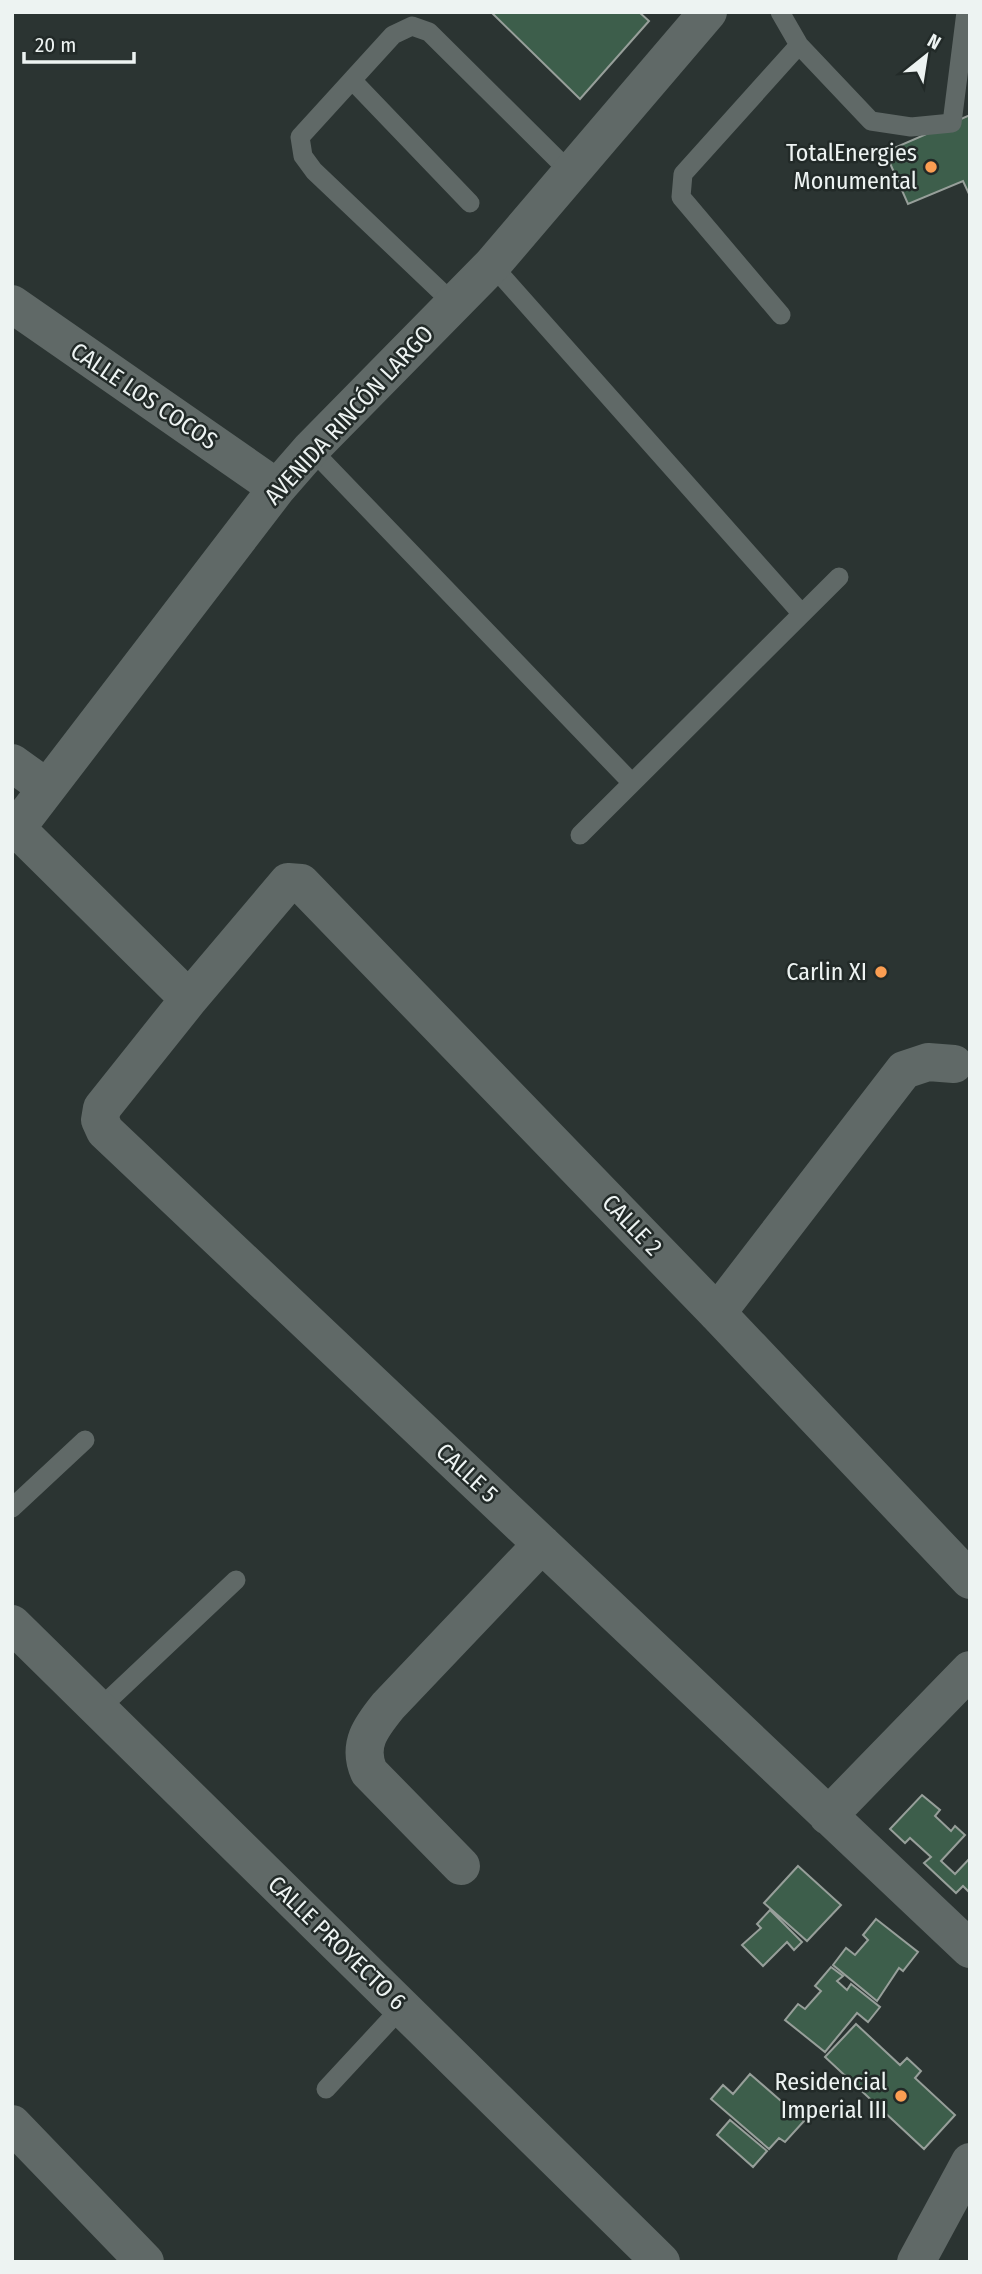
<svg xmlns="http://www.w3.org/2000/svg" width="982" height="2274" font-family="'Fira Sans Condensed',sans-serif">
  <rect width="100%" height="100%" fill="#2b3432"/>
  <path fill="#3d5e4b" stroke="#979f9a" stroke-width="2" d="M 491,12 L 639,12 L 649,21 L 580,99 Z
    M 970,115 L 970,196 L 963,181 L 908,204 L 885,152 Z
    M 922,1795 L 940,1810 L 935,1816 L 951,1831 L 955,1826 L 965,1835 L 941,1861 L 955,1874 L 970,1858 L 970,1893 L 963,1886 L 956,1893 L 924,1863 L 931,1857 L 910,1838 L 905,1843 L 890,1829 Z
    M 798,1866 L 841,1905 L 807,1941 L 764,1903 Z
    M 770,1910 L 802,1942 L 794,1950 L 787,1942 L 763,1966 L 742,1945 L 761,1928 L 757,1924 Z
    M 876,1919 L 918,1952 L 903,1971 L 899,1968 L 877,2001 L 833,1965 L 846,1948 L 855,1955 L 868,1940 L 863,1935 Z
    M 831,1967 L 843,1976 L 837,1981 L 847,1990 L 851,1984 L 880,2007 L 868,2022 L 857,2013 L 825,2052 L 785,2020 L 798,2004 L 805,2009 L 821,1991 L 815,1986 Z
    M 856,2024 L 900,2065 L 907,2058 L 921,2071 L 915,2078 L 955,2115 L 924,2149 L 825,2057 Z
    M 750,2074 L 804,2121 L 785,2142 L 779,2138 L 769,2149 L 711,2099 L 723,2085 L 733,2094 Z
    M 730,2120 L 767,2151 L 753,2167 L 717,2135 Z"/>
  <g fill="none" stroke-linecap="round" stroke-linejoin="round">
    <path stroke="#606967" stroke-width="19" d="M 780,12 L 799,45 L 871,121 L 911,127 L 952,123 L 966,12
      M 352,80 L 470,203
      M 492,265 L 802,614
      M 454,304 L 314,171 L 303,156 L 300,137 L 393,35 L 412,26 L 429,32 L 571,173
      M 781,315 L 681,197 L 683,174 L 799,45
      M 311,449 L 632,783
      M 580,835 L 839,577
      M 12,1508 L 85,1440
      M 99,1709 L 236,1580
      M 326,2089 L 402,2007"/>
    <path stroke="#606967" stroke-width="38" d="M 12,304 L 277,488
      M 12,763 L 47,788
      M 17,829 L 189,999
      M 12,834 L 277,488 L 311,449 L 492,265 L 708,12
      M 717,1313 L 904,1070 L 928,1062 L 954,1064
      M 970,1580 L 717,1313 L 301,883 L 288,882 L 189,999 L 102,1108 L 100,1120 L 105,1131 L 970,1949
      M 12,1624 L 661,2262
      M 828,1816 L 970,1670
      M 461,1866 L 369,1772 C 357,1745 371,1727 388,1706 L 542,1544
      M 12,2124 L 145,2262
      M 916,2262 L 970,2162"/>
  </g>
  <g fill="#fb9e52" stroke="#222a28" stroke-width="2.5">
    <circle cx="931" cy="167" r="7"/>
    <circle cx="881" cy="972" r="7"/>
    <circle cx="901" cy="2096" r="7"/>
  </g>
  <g text-anchor="middle" stroke-width="5" stroke-linejoin="round" paint-order="stroke">
    <g font-size="24" fill="#edf3f2" stroke="#222a28" text-anchor="end">
      <text x="917" y="161">TotalEnergies<tspan x="917" dy="28">Monumental</tspan></text>
      <text x="867" y="980">Carlin XI</text>
      <text x="887" y="2090">Residencial<tspan x="887" dy="28">Imperial III</tspan></text>
    </g>
    <g font-size="24" fill="#edf3f2" stroke="#222a28">
      <text transform="translate(144 396) rotate(34)" y="8">CALLE LOS COCOS</text>
      <text transform="translate(349 415) rotate(-47)" y="8">AVENIDA RINCÓN LARGO</text>
      <text transform="translate(632 1225) rotate(46)" y="8">CALLE 2</text>
      <text transform="translate(467 1473) rotate(43)" y="8">CALLE 5</text>
      <text transform="translate(337 1943) rotate(44)" y="8">CALLE PROYECTO 6</text>
    </g>
  </g>
  <rect width="982" height="2274" fill="none" stroke="#edf3f2" stroke-width="28"/>
  <g transform="translate(926 56) rotate(30)" stroke="#222a28" stroke-width="5" paint-order="stroke">
  <path d="M0-5L12 26L0 18L-12 26Z" fill="#edf3f2"/>
  <text y="-10" font-size="19" font-weight="bold" text-anchor="middle" fill="#edf3f2">N</text>
  </g>
  <path d="M24 52v10h110v-10" fill="none" stroke="#edf3f2" stroke-width="3.5"/>
  <text x="35" y="52" font-size="21" fill="#edf3f2" stroke="#222a28" stroke-width="5" paint-order="stroke">20 m</text>
</svg>
